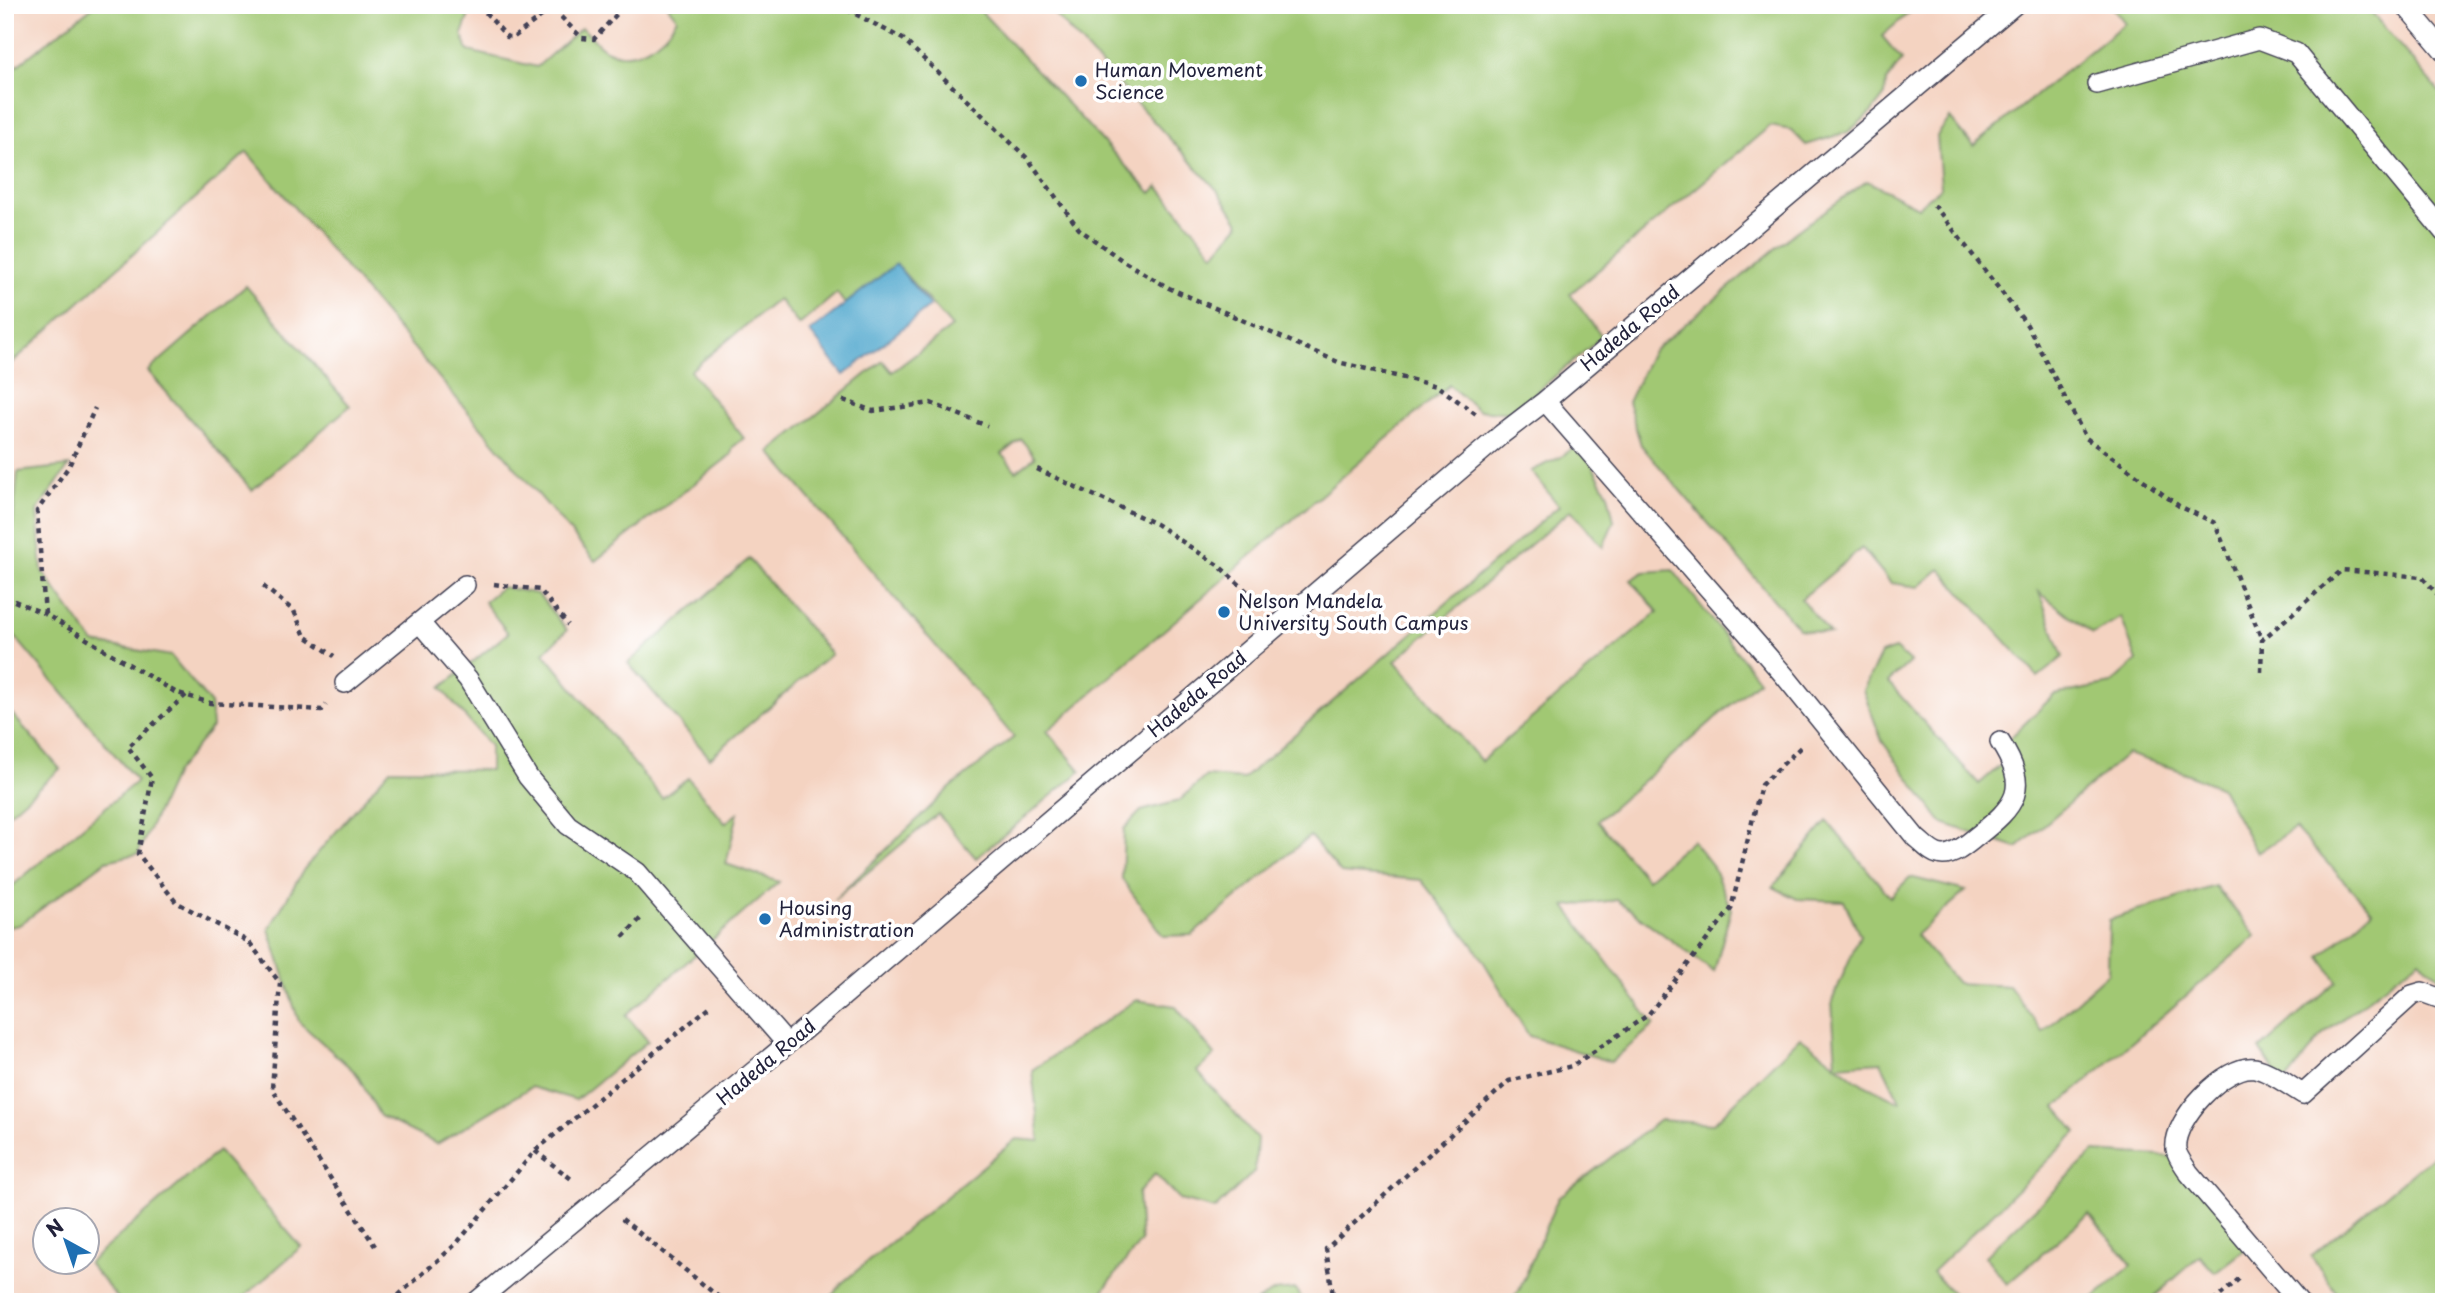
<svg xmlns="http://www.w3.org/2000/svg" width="2449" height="1307" font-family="'Playpen Sans',sans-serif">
  <rect width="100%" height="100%" fill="#fff"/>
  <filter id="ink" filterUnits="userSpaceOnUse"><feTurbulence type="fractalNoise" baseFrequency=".0143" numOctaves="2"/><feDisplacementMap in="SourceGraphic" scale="14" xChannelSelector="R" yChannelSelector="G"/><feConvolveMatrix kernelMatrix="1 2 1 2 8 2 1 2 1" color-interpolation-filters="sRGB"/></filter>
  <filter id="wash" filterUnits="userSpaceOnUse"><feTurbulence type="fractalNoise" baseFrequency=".00686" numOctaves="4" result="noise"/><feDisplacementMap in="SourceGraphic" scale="28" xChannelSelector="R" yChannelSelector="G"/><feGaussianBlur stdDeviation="1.57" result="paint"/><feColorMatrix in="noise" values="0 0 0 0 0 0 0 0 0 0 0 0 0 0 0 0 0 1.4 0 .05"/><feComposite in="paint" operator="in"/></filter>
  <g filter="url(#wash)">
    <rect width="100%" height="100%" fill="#f9efe0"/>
    <path fill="#f4d3c1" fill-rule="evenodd" d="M 5,5 L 2444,5 L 2444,1302 L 5,1302 ZM 46,1220 L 88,1220 L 88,1262 L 46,1262 Z"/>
    <path fill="#a1c873" stroke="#627557" stroke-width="2" fill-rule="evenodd" d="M 95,5 L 439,5 L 469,15 L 462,34 L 468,51 L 537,67 L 581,28 C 592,34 596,45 606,50 C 633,63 663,43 677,18 L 667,5 L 975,5 L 1151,193 L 1158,186 L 1214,254 L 1240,224 L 1219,192 L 1046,5 L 1918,5 L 1882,36 L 1902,60 L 1886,82 L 1885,95 L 1871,113 L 1848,132 L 1806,145 L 1791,130 L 1770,126 L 1570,294 L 1602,337 L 1511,413 L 1478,410 L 1449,385 L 1047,731 L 1081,771 L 976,858 L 938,814 L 834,900 L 950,788 L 1014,737 L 770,452 L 883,361 L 892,372 L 952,327 L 896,264 L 845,304 L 837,293 L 799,325 L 778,299 L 690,371 L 744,438 L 733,447 L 731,455 L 595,561 L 247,152 L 5,369 L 5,75 ZM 1021,439 L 1035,457 L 1016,471 L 1002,454 Z
      M 2111,5 L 2365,5 L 2444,97 L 2444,982 L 2420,959 L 2323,1034 L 2283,1085 L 2260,1049 L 2337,981 L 2320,957 L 2372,911 L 2295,828 L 2257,853 L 2221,788 L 2176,769 L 2127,754 L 2017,848 L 1942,823 L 1882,741 L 1863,690 L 1881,654 L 1895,649 L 1910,662 L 1888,682 L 1979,784 L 2001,765 L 2009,739 L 2054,695 L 2111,684 L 2137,661 L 2121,617 L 2093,634 L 2039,592 L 2063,657 L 2038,677 L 1940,569 L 1919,587 L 1891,583 L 1862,548 L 1801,599 L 1830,634 L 1799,629 L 1641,445 L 1628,402 L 1652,352 L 1794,233 L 1867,181 L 1918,207 L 1941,187 L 1937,136 L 1950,118 L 1973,146 L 2125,23 Z
      M 246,286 L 350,406 L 252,490 L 148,371 Z
      M 1580,443 L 1608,494 L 1614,521 L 1603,547 L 1571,510 L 1395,661 L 1481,761 L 1658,612 L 1631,580 L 1644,572 L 1673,570 L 1759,680 L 1597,821 L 1647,879 L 1692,840 L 1712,865 L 1731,909 L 1714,972 L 1617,900 L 1565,906 L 1654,1025 L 1611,1062 L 1529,1036 L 1474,946 L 1421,880 L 1341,873 L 1310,836 L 1192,935 L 1163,936 L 1122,879 L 1124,829 L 1141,811 L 1179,801 L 1206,776 L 1243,779 L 1559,506 L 1531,471 L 1561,457 Z
      M 69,466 L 37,511 L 42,571 L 94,643 L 171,656 L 210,703 L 212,727 L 175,773 L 138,854 L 106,861 L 19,925 L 5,928 L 5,892 L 137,781 L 5,625 L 5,538 L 11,540 L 18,472 Z
      M 749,559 L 831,654 L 710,758 L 628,663 Z
      M 502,587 L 538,594 L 567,630 L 544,653 L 662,798 L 688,778 L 725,823 L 738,813 L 726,864 L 779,882 L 626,1015 L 648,1041 L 576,1100 L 531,1087 L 437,1144 L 380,1116 L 356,1073 L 299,1022 L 269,929 L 304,869 L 390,769 L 490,770 L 490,746 L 441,688 L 508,633 L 484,602 Z
      M 5,706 L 60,769 L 5,817 Z
      M 1827,821 L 1890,897 L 1910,877 L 1966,891 L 1916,935 L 1957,983 L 2009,986 L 2043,1032 L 2108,973 L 2109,920 L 2215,886 L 2256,936 L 2056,1107 L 2077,1132 L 1932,1272 L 1961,1302 L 1508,1302 L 1519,1291 L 1558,1198 L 1660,1120 L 1713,1124 L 1800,1037 L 1836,1064 L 1832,1001 L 1860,935 L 1844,901 L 1797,899 L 1773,887 ZM 1881,1062 L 1900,1101 L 1900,1102 L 1856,1080 L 1837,1065 Z
      M 1136,1000 L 1175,1006 L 1215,1055 L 1197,1071 L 1257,1138 L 1255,1171 L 1215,1209 L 1180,1200 L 1155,1174 L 1138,1193 L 1141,1241 L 1094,1302 L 827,1302 L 842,1283 L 1016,1139 L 1040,1141 L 1032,1070 Z
      M 2444,1147 L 2444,1302 L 2343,1302 L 2311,1256 Z
      M 218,1151 L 301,1247 L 238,1302 L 121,1302 L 88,1263 Z
      M 2094,1152 L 2175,1157 L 2251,1245 L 2215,1273 L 2200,1256 L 2148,1302 L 2089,1302 L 2132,1265 L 2089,1214 L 2007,1284 L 1985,1256 Z
      M 1295,1289 L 1304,1302 L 1255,1302 L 1275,1291 Z"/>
    <path fill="#51a8ce" stroke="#3a6584" stroke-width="2" d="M 896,264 L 930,306 L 844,375 L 810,332 Z"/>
  </g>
  <g filter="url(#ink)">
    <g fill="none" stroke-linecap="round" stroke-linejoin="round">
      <defs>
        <path id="service" d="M 2405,5 L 2444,51
          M 2097,84 L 2259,39 L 2296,53 L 2444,232
          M 1545,401 L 1784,675 L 1916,838 C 1924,844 1932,855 1943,855 C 1955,855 1967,844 1976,837 C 2017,805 2030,789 2000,742
          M 420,623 L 468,679 L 528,777 L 568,825 L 637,872 L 787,1044
          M 345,683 L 465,585
          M 476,1302 L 787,1044 L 1502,434 L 1545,401 L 2014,5
          M 2299,1302 L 2189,1173 C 2185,1166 2177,1157 2176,1149 C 2172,1120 2226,1063 2255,1068 C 2270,1071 2289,1086 2303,1094 L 2412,995 L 2422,992 L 2444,1000"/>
      </defs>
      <use href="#service" stroke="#424154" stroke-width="22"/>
      <path stroke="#424154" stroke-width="4.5" stroke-dasharray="5 5" stroke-linecap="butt" d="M 479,5 L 507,37 L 514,37 L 552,8 L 582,38 L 594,39 L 625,5
        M 838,5 L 903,39 L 1029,160 L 1079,229 L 1123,261 L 1169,288 L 1338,362 L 1437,386 L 1479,416
        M 1934,205 L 2027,325 L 2086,438 L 2179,506 L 2215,523 L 2262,640
        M 843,400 L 873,411 L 931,403 L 987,426
        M 1037,469 L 1156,524 L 1219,566 L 1260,603
        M 494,584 L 540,590 L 568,625
        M 263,586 L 294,611 L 305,636 L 334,656
        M 5,597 L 45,614 L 175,692 L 210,703 L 322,710 L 326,705
        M 45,614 L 37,511 L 69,466 L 95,408
        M 2261,672 L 2262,640 L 2342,570 L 2422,577 L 2444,602
        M 186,695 L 128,747 L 152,778 L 138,854 L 176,902 L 249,942 L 280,983 L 272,1089 L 375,1246
        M 623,937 L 641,918
        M 535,1151 L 574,1181
        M 622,1219 L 725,1302
        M 391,1302 L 456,1244 L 535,1151 L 713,1004
        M 1334,1302 L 1326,1249 L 1509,1081 L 1572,1066 L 1648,1015 L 1731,909 L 1761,785 L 1804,744
        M 2213,1302 L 2241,1277"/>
      <use href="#service" stroke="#fff" stroke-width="19"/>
    </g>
  </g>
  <g fill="#1f6fb2" stroke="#fff" stroke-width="2.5">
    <circle cx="1081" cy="81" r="7"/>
    <circle cx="1224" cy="612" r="7"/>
    <circle cx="765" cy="919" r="7"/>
  </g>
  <g text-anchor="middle" stroke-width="7" stroke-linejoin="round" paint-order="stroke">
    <g font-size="19" fill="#22223b" stroke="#fff" text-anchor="start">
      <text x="1095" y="77">Human Movement<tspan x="1095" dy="22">Science</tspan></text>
      <text x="1238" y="608">Nelson Mandela<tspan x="1238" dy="22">University South Campus</tspan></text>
      <text x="779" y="915">Housing<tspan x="779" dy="22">Administration</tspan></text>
    </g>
    <g font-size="19" fill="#22223b" stroke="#fff">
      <text transform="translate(1630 328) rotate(-40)" y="7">Hadeda Road</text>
      <text transform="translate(1197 694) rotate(-40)" y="7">Hadeda Road</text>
      <text transform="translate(766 1062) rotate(-40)" y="7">Hadeda Road</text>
    </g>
  </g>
  <rect width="2449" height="1307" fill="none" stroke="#fff" stroke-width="28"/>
  <g transform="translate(66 1241) rotate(320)"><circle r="33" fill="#ffffff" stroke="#a7a7b1" stroke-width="2"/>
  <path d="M0-5L12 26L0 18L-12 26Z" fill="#1f6fb2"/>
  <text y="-10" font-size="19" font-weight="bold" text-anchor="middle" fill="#22223b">N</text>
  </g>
</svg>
